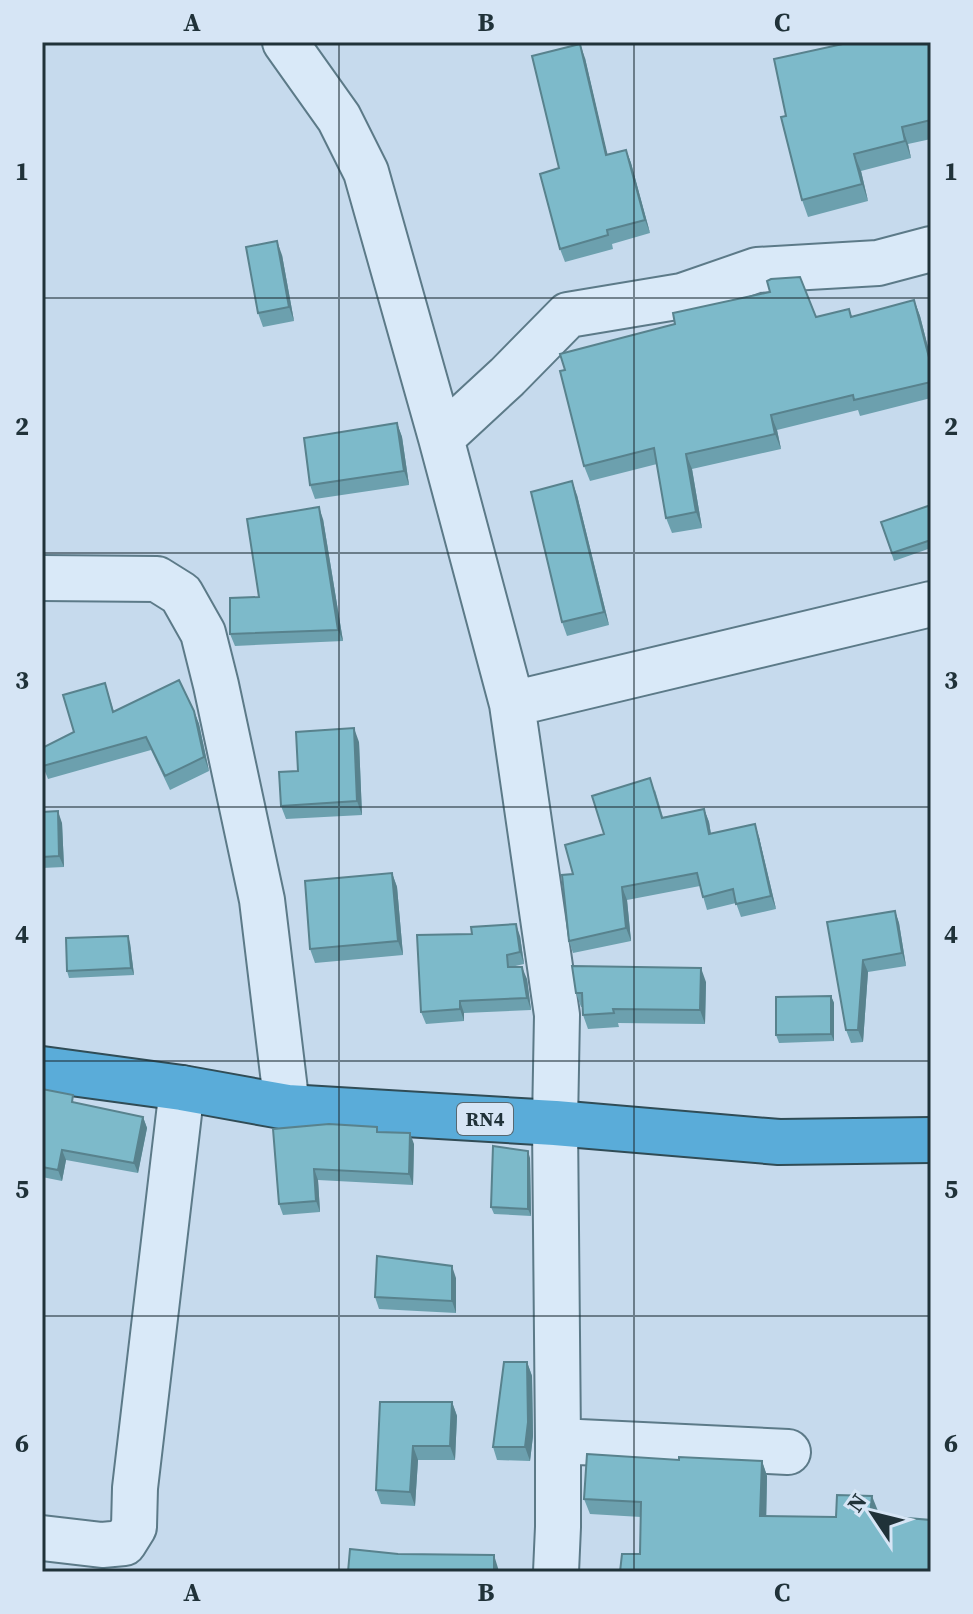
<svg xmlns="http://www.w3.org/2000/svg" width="973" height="1614" font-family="'Source Serif 4',serif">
  <rect width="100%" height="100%" fill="#c6daed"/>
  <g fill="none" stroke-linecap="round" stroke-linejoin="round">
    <defs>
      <path id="minor" d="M 285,42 L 339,118 L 366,172 L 441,438 L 512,704 L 557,1015 L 555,1123 L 558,1441 L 558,1527 L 556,1572
        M 441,438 L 507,377 L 568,315 L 682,296 L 757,270 L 878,263 L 931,249
        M 42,578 L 157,579 L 181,594 L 203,633 L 216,685 L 262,900 L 287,1107
        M 512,704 L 931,604
        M 558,1441 L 788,1452
        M 42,1538 L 102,1545 L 124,1543 L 134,1527 L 135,1488 L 182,1088"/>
      <path id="highway" d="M 42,1069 L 182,1088 L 287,1107 L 555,1123 L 779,1142 L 931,1140"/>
    </defs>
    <use href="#minor" stroke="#5c7a88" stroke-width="48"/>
    <use href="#highway" stroke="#304c56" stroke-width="48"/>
    <use href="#minor" stroke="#d9e9f8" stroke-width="44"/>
    <use href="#highway" stroke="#5aacd9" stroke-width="44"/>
  </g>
  <path fill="#6ca0ae" d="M 931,42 L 931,139 L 908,144 L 911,158 L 861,171 L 868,201 L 808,217 L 802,200 Z
    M 585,58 L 607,155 L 626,150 L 631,163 L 650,233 L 612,244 L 613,249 L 565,262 L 560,249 L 559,168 Z
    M 282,255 L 294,321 L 263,327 L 258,313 Z
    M 914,300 L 920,316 L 931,359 L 931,398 L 860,416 L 858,410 L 777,430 L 781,449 L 692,469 L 702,528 L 672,533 L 666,518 L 657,464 L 590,481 L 584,466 L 816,317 L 849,309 L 852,317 Z
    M 397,423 L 402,437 L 409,485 L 315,499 L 310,485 Z
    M 577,495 L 609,625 L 567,636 L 562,622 Z
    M 931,505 L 931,548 L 894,561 L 881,522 Z
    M 323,519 L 343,641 L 235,646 L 230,634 Z
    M 105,683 L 114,712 L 194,711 L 199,724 L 209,771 L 170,790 L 151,750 L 48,779 L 42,764 L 74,732 Z
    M 359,742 L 362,815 L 286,819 L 281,806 L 298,771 Z
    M 655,790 L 663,817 L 704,809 L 709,822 L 711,834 L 759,837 L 776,909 L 741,917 L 736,903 L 707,910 L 700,886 L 627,900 L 631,941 L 573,953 L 569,941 L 573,874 L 604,834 Z
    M 42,812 L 62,823 L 64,867 L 42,868 Z
    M 392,873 L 397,887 L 403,955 L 315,963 L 310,949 Z
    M 895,911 L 899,923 L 906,966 L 868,972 L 863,1042 L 851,1043 L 846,1030 L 827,922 Z
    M 520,936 L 524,964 L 511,967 L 527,979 L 531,1010 L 464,1013 L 464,1021 L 426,1024 L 421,1012 Z
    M 130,943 L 134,975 L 69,978 L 67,971 Z
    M 706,982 L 705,1024 L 618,1023 L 619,1027 L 588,1029 L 583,1015 L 583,1007 L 581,1007 L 576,993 Z
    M 831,996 L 834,1003 L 834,1041 L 779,1043 L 776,1035 Z
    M 42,1089 L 76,1103 L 143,1117 L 147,1128 L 138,1173 L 66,1160 L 62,1181 L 42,1177 Z
    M 273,1129 L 379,1132 L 414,1144 L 413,1185 L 318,1180 L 320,1212 L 283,1215 L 279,1204 Z
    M 530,1158 L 531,1216 L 494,1214 L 491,1207 Z
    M 456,1278 L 456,1313 L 379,1309 L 375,1297 Z
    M 527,1362 L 532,1376 L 533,1436 L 530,1461 L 497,1460 L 493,1447 Z
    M 380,1402 L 452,1402 L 457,1416 L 455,1460 L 418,1460 L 415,1506 L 381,1504 L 376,1490 Z
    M 679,1460 L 762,1461 L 767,1476 L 766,1516 L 836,1517 L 878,1511 L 877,1515 L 640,1554 L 641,1517 L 590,1514 L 584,1499 Z"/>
  <path fill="#58828d" d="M 580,44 L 585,58 L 611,169 L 606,155 Z
    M 902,127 L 908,144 L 911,158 L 905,141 Z
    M 626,150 L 631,163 L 650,233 L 645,220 Z
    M 854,154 L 861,171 L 868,201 L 862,184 Z
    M 277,241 L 282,255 L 294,321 L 289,307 Z
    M 914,300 L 920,316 L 931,359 L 931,365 Z
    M 771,415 L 777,430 L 781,449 L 775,434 Z
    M 397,423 L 402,437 L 409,485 L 404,471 Z
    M 686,454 L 692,469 L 702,528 L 696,512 Z
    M 572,481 L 577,495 L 609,625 L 604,612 Z
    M 319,507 L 323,519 L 343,641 L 338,630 Z
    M 194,711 L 199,724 L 209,771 L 204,757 Z
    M 354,728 L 359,742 L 362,815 L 357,801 Z
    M 704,809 L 709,822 L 713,847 L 709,834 Z
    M 58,811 L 62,823 L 64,867 L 59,856 Z
    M 755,824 L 759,837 L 776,909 L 771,896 Z
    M 392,873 L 397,887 L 403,955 L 398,941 Z
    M 622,887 L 627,900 L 631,941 L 626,928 Z
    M 895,911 L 899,923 L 906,966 L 902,953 Z
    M 516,924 L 520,936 L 524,964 L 520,952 Z
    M 128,936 L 130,943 L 134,975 L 131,968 Z
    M 863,960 L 868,972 L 863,1042 L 858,1030 Z
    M 522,967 L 527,979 L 531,1010 L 527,998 Z
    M 701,968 L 706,982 L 705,1024 L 700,1010 Z
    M 831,996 L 834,1003 L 834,1041 L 831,1034 Z
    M 460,1001 L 464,1013 L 464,1021 L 460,1009 Z
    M 143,1117 L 147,1128 L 138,1173 L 134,1163 Z
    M 410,1133 L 414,1144 L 413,1185 L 409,1174 Z
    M 62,1150 L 66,1160 L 62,1181 L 58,1170 Z
    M 528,1151 L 530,1158 L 531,1216 L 528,1209 Z
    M 314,1169 L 318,1180 L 320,1212 L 316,1201 Z
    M 452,1266 L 456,1278 L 456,1313 L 452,1301 Z
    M 527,1362 L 532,1376 L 533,1436 L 530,1461 L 525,1447 Z
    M 452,1402 L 457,1416 L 455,1460 L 450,1446 Z
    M 413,1446 L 418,1460 L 415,1506 L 410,1492 Z
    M 762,1461 L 767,1476 L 766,1531 L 760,1516 Z
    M 872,1496 L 878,1511 L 876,1530 L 870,1515 Z
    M 494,1555 L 498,1568 L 499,1572 L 494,1572 Z"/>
  <path fill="#7dbaca" stroke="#58828d" stroke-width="2" d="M 843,42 L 931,42 L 931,120 L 902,127 L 905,141 L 854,154 L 862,184 L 802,200 L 781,117 L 786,116 L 774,59 L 843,44 Z
    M 580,44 L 606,155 L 626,150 L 645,220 L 607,230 L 608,235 L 560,249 L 540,174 L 559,168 L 532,56 Z
    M 277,241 L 289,307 L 258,313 L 246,247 Z
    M 800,277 L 816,317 L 849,309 L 851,317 L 914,300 L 931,365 L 931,382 L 854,400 L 853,395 L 771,415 L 775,434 L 686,454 L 696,512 L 666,518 L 654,448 L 584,466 L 560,371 L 565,370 L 560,354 L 675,324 L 673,313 L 770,292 L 767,281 L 771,279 Z
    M 397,423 L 404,471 L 310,485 L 304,438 Z
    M 572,481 L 604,612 L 562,622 L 531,492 Z
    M 931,505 L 931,540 L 892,553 L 881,522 Z
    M 319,507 L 338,630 L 230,634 L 230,598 L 259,597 L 247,519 Z
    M 179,680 L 194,711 L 204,757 L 165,776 L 146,737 L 43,766 L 42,748 L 74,732 L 63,695 L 105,683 L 113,712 Z
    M 354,728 L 357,801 L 281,806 L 279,772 L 298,771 L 296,732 Z
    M 650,778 L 662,818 L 704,809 L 709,834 L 755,824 L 771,896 L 736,904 L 733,889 L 703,897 L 697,873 L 622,887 L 626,928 L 569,941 L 562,875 L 573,874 L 565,845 L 604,834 L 592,796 Z
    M 58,811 L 59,856 L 42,857 L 42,812 Z
    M 392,873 L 398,941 L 310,949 L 305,881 Z
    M 895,911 L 902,953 L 863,960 L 858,1030 L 846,1030 L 827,922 Z
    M 516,924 L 520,952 L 507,955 L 508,967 L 522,967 L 527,998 L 460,1001 L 460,1009 L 421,1012 L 417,935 L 472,934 L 471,927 Z
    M 128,936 L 131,968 L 67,971 L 66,938 Z
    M 572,966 L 701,968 L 700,1010 L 613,1009 L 614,1013 L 583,1015 L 582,993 L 576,993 Z
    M 831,996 L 831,1034 L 776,1035 L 776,997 Z
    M 42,1089 L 73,1095 L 72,1102 L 143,1117 L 134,1163 L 62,1150 L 58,1170 L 42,1167 Z
    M 329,1124 L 377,1127 L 377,1132 L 410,1133 L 409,1174 L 314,1169 L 316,1201 L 279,1204 L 273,1129 Z
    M 493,1146 L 528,1151 L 528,1209 L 491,1207 Z
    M 377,1256 L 452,1266 L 452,1301 L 375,1297 Z
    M 504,1362 L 527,1362 L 528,1422 L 525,1447 L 493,1447 Z
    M 380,1402 L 452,1402 L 450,1446 L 413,1446 L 410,1492 L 376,1490 Z
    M 587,1454 L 679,1460 L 679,1457 L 762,1461 L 760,1516 L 836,1517 L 837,1495 L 872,1496 L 870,1515 L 931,1520 L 931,1572 L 620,1572 L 622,1554 L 640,1554 L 641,1502 L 584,1499 Z
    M 350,1549 L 398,1554 L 494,1555 L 494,1572 L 348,1572 Z"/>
  <path fill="none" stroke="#203239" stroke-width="2" stroke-opacity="0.55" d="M 339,42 L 339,1572M 634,42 L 634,1572M 42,298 L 931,298M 42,553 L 931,553M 42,807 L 931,807M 42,1061 L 931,1061M 42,1316 L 931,1316"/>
  <g text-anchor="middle" stroke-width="7" stroke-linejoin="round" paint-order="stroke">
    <rect fill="#d6e5f5" stroke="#576871" stroke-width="2" x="457" y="1103" width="56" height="32" rx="6"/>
    <g font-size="20" font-weight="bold" fill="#203239">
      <text x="485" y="1126">RN4</text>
    </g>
  </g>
  <rect width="973" height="1614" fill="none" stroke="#d6e5f5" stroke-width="88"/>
  <g transform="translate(873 1514) rotate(305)" stroke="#d6e5f5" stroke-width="6" paint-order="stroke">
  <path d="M0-6L14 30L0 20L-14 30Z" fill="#203239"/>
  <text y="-12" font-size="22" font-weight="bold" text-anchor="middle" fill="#203239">N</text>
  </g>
  <rect x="44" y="44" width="885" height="1526" fill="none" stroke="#203239" stroke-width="3"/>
  <g font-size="26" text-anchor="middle" font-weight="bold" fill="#203239">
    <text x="192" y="31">A</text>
    <text x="486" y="31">B</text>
    <text x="782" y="31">C</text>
    <text x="22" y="180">1</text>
    <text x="951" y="180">1</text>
    <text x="22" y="435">2</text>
    <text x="951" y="435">2</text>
    <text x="22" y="689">3</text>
    <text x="951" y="689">3</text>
    <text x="22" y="943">4</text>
    <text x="951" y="943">4</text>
    <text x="22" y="1198">5</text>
    <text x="951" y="1198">5</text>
    <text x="22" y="1452">6</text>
    <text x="951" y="1452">6</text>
    <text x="192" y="1601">A</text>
    <text x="486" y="1601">B</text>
    <text x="782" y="1601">C</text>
  </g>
</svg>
